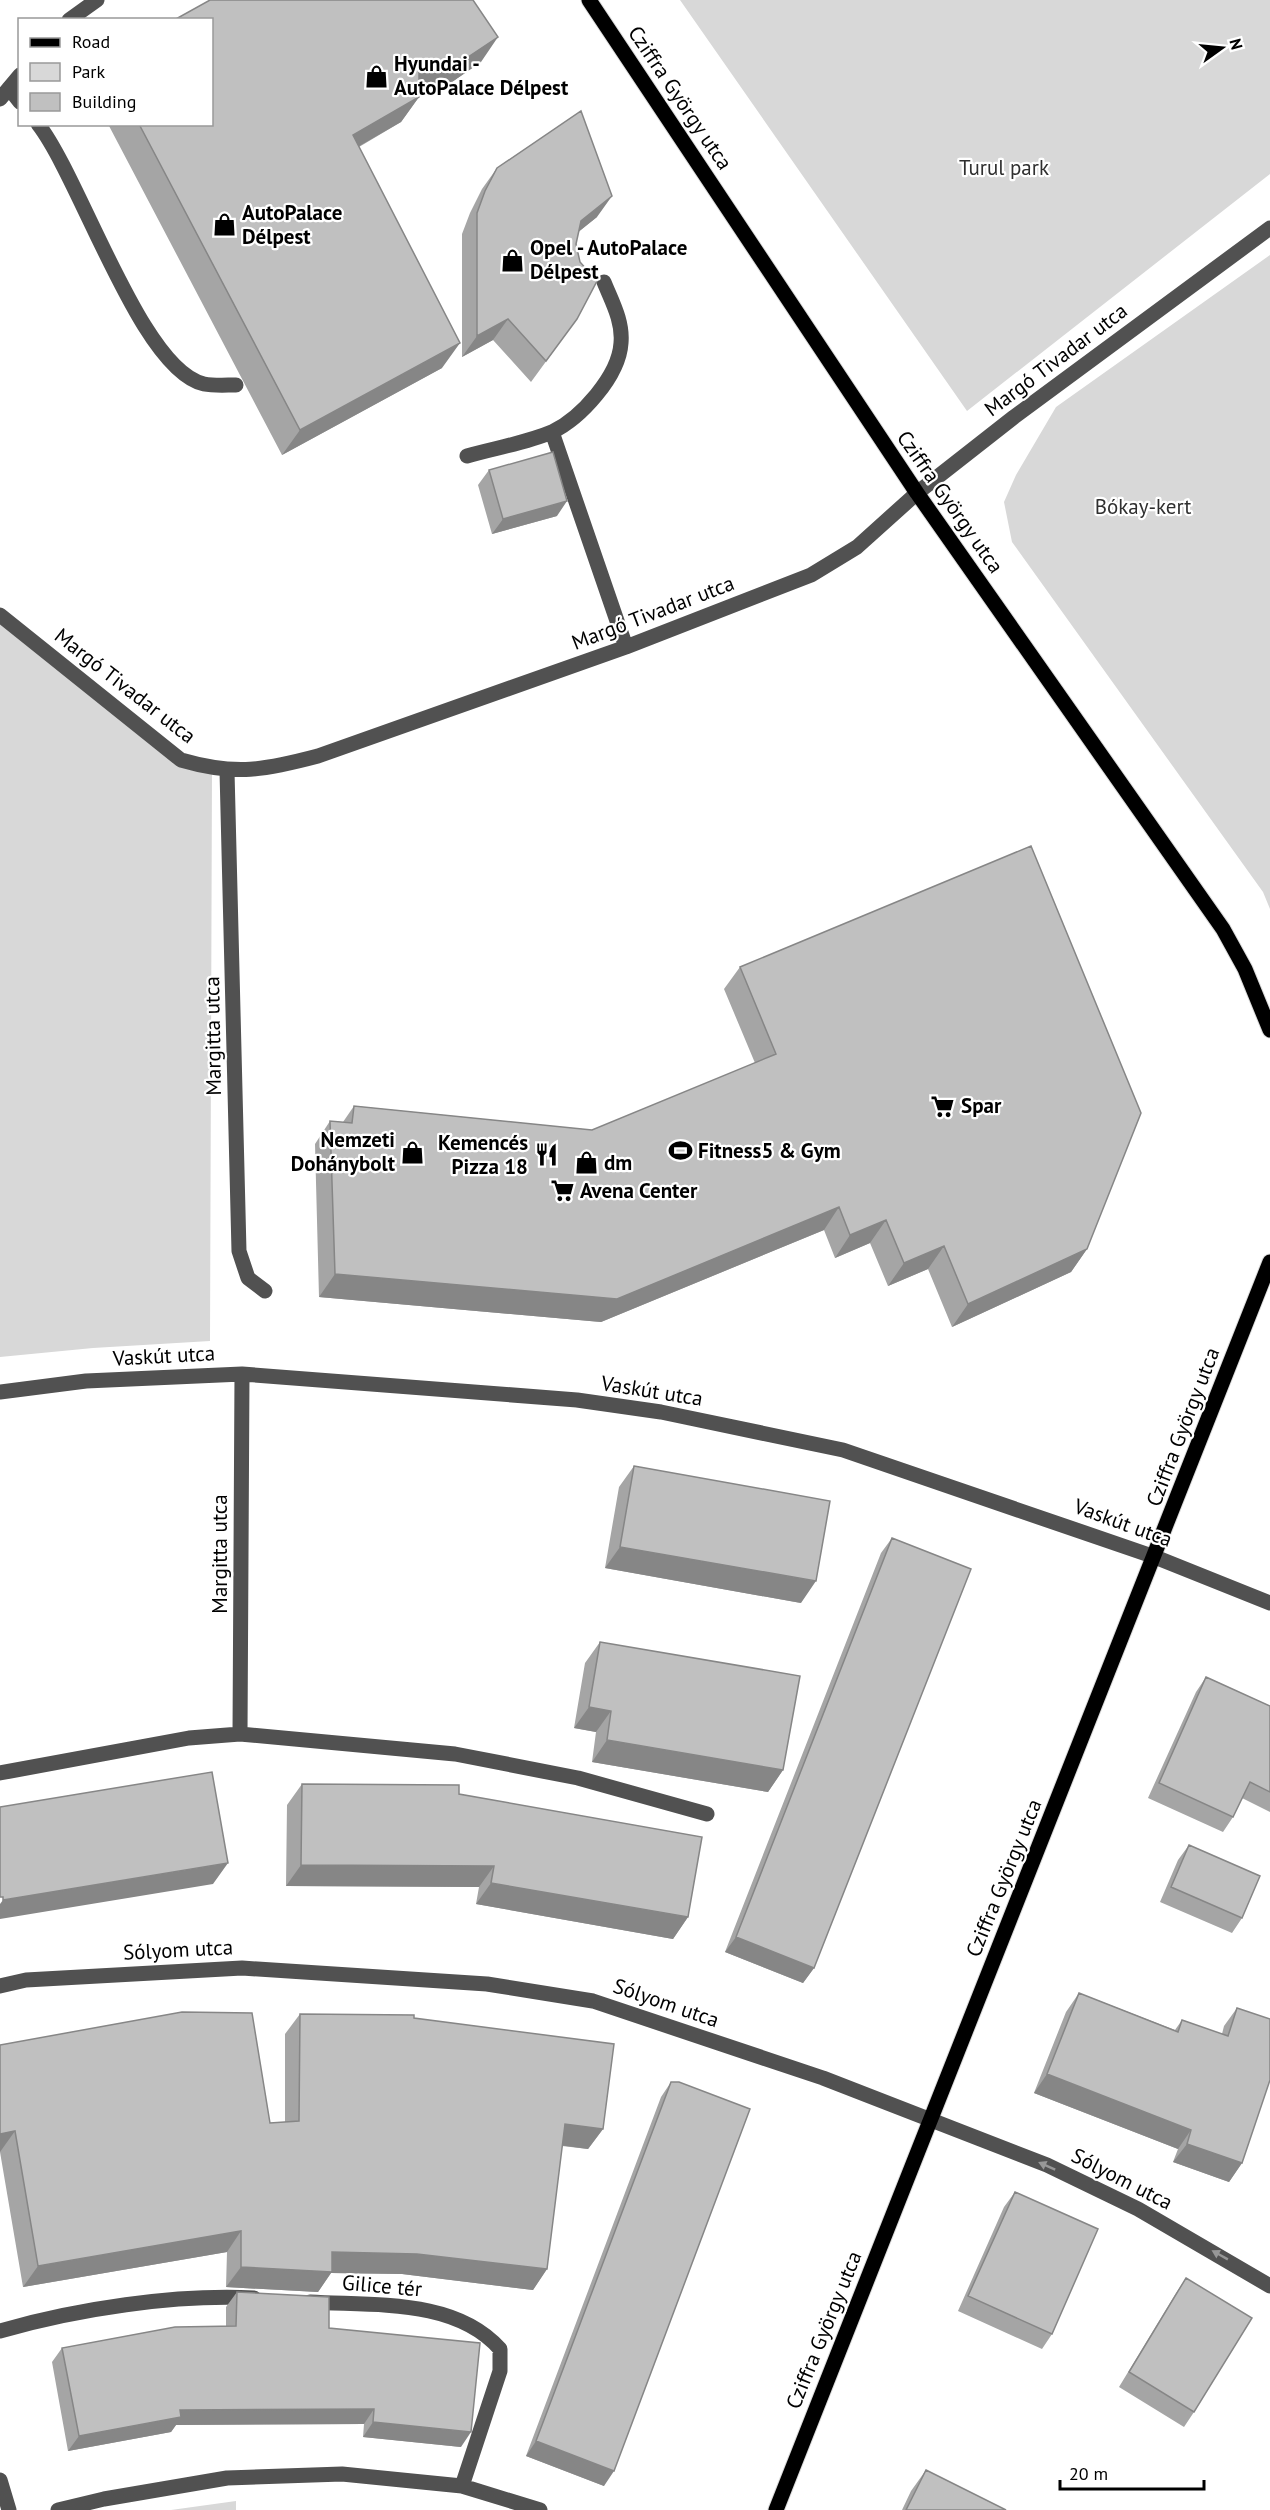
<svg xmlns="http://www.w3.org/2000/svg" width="1270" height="2510" font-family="'PT Sans',sans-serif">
  <rect width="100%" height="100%" fill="#fff"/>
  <path fill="#d8d8d8" d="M 680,0 L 1270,0 L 1270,174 L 967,411 Z
    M 1270,255 L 1270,909 L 1263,892 L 1012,542 L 1004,502 L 1016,475 L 1056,407 Z
    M 0,615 L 181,760 L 212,769 L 210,1341 L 93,1348 L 0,1357 Z
    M 236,2501 L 236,2510 L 171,2510 Z"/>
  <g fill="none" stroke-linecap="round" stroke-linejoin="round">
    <defs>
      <path id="major" d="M 589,0 L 917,493 L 1223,929 L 1245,969 L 1270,1030
        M 776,2510 L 1270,1262"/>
    </defs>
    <use href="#major" stroke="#dbdbdb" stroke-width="17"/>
    <path stroke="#515151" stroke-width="15" d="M 69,20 L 97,0
      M 9,88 L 20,102
      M 0,99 L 20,75
      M 38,124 C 81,179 141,370 204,384 C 214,386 226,385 236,385
      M 552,432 L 626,647
      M 467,456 C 495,448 526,443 552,432 C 581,418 619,376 621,343 C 623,321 612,302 604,282
      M 0,615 L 181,760 C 236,776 265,770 318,756 L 626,647 L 811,575 L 857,547 L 917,493 L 1014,417 L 1270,228
      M 227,771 L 239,1251 L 248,1278 L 265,1291
      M 0,1392 L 86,1381 L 242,1374 L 577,1400 L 661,1412 L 843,1450 L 1155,1557 L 1270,1603
      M 240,1734 L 242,1374
      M 0,1773 L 189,1738 L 240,1734 L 455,1754 L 578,1778 L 707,1814
      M 0,1986 L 26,1980 L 242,1968 L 487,1984 L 593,2001 L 823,2078 L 1047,2165 L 1138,2209 L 1270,2286
      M 310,2302 C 373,2306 455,2298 500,2349 L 500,2371 L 462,2486
      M 0,2331 C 76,2309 175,2294 254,2298
      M 0,2480 L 9,2510
      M 58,2510 L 104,2499 L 227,2478 L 342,2474 L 462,2486 L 540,2510"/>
    <use href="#major" stroke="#000" stroke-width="15"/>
  </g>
  <path fill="#a5a5a5" d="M 481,62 L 439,91 L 419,93 L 419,97 L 401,122 L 359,147 L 442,368 L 282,455 L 108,124 L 212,124 Z
    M 497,168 L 597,217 L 578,232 L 576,244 L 577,319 L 531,382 L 493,340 L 462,357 L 462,234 L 470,213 L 482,189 Z
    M 489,470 L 557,516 L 492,534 L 478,485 Z
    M 740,967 L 1087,1249 L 1071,1272 L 952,1327 L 928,1269 L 888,1286 L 870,1243 L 835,1258 L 824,1230 L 601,1322 L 319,1297 L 315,1144 L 330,1121 L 343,1122 L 354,1106 L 592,1130 L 755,1063 L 724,989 Z
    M 634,1466 L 801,1603 L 605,1568 L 619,1487 Z
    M 892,1538 L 814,1968 L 803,1983 L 725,1952 L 881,1553 Z
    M 600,1642 L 783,1770 L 768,1792 L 592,1762 L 596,1732 L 574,1728 L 585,1663 Z
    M 1206,1677 L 1270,1706 L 1270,1812 L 1242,1798 L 1233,1817 L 1223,1832 L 1148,1798 L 1196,1692 Z
    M 302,1784 L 459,1794 L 688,1917 L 673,1939 L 476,1904 L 479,1887 L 286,1886 L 287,1805 Z
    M 1189,1845 L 1242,1918 L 1232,1933 L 1160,1902 L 1178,1860 Z
    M 1079,1993 L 1175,2030 L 1182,2020 L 1222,2034 L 1224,2026 L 1237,2008 L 1242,2163 L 1229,2182 L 1173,2162 L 1178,2149 L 1034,2093 L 1066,2012 Z
    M 300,2014 L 414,2018 L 603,2129 L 588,2149 L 562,2146 L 547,2269 L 533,2290 L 402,2274 L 331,2273 L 318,2292 L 226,2287 L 227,2252 L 23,2287 L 0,2152 L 0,2045 L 270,2123 L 285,2122 L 285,2034 Z
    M 671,2082 L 604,2486 L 526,2456 L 661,2097 Z
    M 1015,2192 L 1052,2334 L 1042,2349 L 958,2311 L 1004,2207 Z
    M 1186,2278 L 1194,2412 L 1184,2427 L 1119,2387 L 1176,2293 Z
    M 237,2292 L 329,2328 L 461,2447 L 363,2437 L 364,2424 L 176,2425 L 171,2432 L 68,2451 L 52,2362 L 62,2348 L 226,2326 L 226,2307 Z
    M 926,2470 L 1006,2510 L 902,2510 L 911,2491 Z"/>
  <path fill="#868686" d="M 498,37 L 481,62 L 439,91 L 402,96 L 419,71 Z
    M 419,97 L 401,122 L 335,160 L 353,135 Z
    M 612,196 L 597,217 L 566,242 L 581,221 Z
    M 508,319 L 493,340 L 462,357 L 477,336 Z
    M 460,343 L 442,368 L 282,455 L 300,430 Z
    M 567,501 L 557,516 L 492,534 L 503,519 Z
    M 839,1207 L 824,1230 L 601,1322 L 319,1297 L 335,1274 Z
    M 886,1220 L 870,1243 L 835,1258 L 850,1235 Z
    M 944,1246 L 928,1269 L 888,1286 L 904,1263 Z
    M 1087,1249 L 1071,1272 L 952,1327 L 968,1304 Z
    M 620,1547 L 816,1581 L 801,1603 L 605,1568 Z
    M 589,1707 L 611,1711 L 596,1732 L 574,1728 Z
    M 607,1740 L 783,1770 L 768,1792 L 592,1762 Z
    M 228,1863 L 213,1884 L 0,1919 L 0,1904 L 3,1900 Z
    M 301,1865 L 494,1866 L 479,1887 L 286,1886 Z
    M 491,1883 L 688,1917 L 673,1939 L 476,1904 Z
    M 736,1937 L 814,1968 L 803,1983 L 725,1952 Z
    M 1047,2074 L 1191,2130 L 1178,2149 L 1034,2093 Z
    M 565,2124 L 603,2129 L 588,2149 L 551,2144 Z
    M 15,2131 L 0,2152 L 0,2134 Z
    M 1187,2144 L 1242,2163 L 1229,2182 L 1173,2162 Z
    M 241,2231 L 227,2252 L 23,2287 L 38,2266 Z
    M 332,2252 L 417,2254 L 547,2269 L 533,2290 L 402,2274 L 331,2273 L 318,2292 L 226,2287 L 241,2267 Z
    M 374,2409 L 364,2424 L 176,2425 L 171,2432 L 68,2451 L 79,2436 L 180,2410 Z
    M 373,2422 L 471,2432 L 461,2447 L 363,2437 Z
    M 536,2441 L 614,2471 L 604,2486 L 526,2456 Z"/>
  <path fill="#c0c0c0" stroke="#868686" stroke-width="1.5" d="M 210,0 L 473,0 L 498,37 L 456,65 L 419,71 L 419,97 L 353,135 L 460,343 L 300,430 L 139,124 L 212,124 L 212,20 L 174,20 Z
    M 581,111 L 612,196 L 581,221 L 576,244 L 580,262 L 597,281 L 577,319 L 546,361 L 508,319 L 477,336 L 477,213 L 485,191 L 497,168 Z
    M 553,452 L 567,501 L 503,519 L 489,470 Z
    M 1031,846 L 1141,1113 L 1087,1249 L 968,1304 L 944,1246 L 904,1263 L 886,1220 L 850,1235 L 839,1207 L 617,1299 L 335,1274 L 330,1121 L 352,1123 L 354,1106 L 592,1130 L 776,1054 L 740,967 Z
    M 634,1466 L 830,1501 L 816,1581 L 620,1547 Z
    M 892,1538 L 971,1569 L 814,1968 L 736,1937 Z
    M 600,1642 L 800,1676 L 783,1770 L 607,1740 L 611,1711 L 589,1707 Z
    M 1206,1677 L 1270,1706 L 1270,1792 L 1250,1782 L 1233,1817 L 1159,1783 Z
    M 212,1772 L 228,1863 L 3,1900 L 3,1897 L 0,1897 L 0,1807 Z
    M 302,1784 L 459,1785 L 459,1794 L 702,1837 L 688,1917 L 491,1883 L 494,1866 L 301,1865 Z
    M 1189,1845 L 1260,1876 L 1242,1918 L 1171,1887 Z
    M 1079,1993 L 1178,2032 L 1182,2020 L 1228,2036 L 1237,2008 L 1270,2019 L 1270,2080 L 1242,2163 L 1187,2144 L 1191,2130 L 1047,2074 Z
    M 182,2012 L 252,2013 L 270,2123 L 299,2121 L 300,2014 L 414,2015 L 414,2018 L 614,2044 L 603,2129 L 565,2124 L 547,2269 L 417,2254 L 332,2252 L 332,2272 L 241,2267 L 241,2231 L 38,2266 L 15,2131 L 0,2134 L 0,2045 Z
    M 671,2082 L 679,2082 L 750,2109 L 614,2471 L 536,2441 Z
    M 1015,2192 L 1098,2229 L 1052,2334 L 968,2296 Z
    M 1186,2278 L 1252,2318 L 1194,2412 L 1129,2372 Z
    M 237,2292 L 329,2297 L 329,2328 L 480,2343 L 471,2432 L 373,2422 L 374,2409 L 180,2410 L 181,2417 L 79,2436 L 62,2348 L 175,2327 L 236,2326 Z
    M 926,2470 L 1006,2510 L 906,2510 Z"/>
  <defs><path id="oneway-solid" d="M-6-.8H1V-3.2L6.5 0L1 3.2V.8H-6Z" transform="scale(1.5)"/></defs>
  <g fill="#979797">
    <use href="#oneway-solid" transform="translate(1047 2166) rotate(-156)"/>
    <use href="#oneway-solid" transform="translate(1220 2255) rotate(-151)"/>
  </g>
  <defs>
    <symbol id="shop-bare" viewBox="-9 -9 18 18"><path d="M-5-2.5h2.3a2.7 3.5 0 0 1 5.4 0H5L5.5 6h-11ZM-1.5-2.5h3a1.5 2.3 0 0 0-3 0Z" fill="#000" stroke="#fff" stroke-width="2.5" paint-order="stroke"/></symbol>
    <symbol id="supermarket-bare" viewBox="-9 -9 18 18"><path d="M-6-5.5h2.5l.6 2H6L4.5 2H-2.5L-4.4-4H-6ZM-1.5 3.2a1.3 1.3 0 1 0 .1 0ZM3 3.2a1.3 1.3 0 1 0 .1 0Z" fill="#000" stroke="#fff" stroke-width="2.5" paint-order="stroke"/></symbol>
    <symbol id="stadium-bare" viewBox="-9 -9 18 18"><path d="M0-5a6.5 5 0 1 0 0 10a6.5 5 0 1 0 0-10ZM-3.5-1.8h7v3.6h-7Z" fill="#000" stroke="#fff" stroke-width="2.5" paint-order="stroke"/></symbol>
    <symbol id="restaurant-bare" viewBox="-9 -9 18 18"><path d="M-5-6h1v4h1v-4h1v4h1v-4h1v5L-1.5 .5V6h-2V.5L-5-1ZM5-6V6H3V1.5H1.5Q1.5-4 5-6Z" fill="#000" stroke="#fff" stroke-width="2.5" paint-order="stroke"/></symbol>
  </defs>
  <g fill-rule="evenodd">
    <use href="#shop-bare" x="360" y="60" width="33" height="33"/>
    <use href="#shop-bare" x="208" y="208" width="33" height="33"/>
    <use href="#shop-bare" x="496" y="244" width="33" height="33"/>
    <use href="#supermarket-bare" x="926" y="1090" width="33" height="33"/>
    <use href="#stadium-bare" x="664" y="1134" width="33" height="33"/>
    <use href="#shop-bare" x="396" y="1136" width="33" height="33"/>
    <use href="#restaurant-bare" x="530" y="1138" width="33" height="33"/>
    <use href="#shop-bare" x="570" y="1146" width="33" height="33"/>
    <use href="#supermarket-bare" x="546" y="1174" width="33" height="33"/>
  </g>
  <g text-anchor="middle" stroke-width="4.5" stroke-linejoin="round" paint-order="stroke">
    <g font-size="21" font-weight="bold" fill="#000" stroke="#fff" text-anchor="start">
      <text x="394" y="71">Hyundai -<tspan x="394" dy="24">AutoPalace Délpest</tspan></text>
      <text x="242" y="220">AutoPalace<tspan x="242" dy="24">Délpest</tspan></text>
      <text x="530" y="255">Opel - AutoPalace<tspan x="530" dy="24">Délpest</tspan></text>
      <text x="961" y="1113">Spar</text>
      <text x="395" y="1147" text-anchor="end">Nemzeti<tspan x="395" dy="24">Dohánybolt</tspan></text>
      <text x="528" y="1150" text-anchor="end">Kemencés<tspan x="528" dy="24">Pizza 18</tspan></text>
      <text x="698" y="1158">Fitness5 &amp; Gym</text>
      <text x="604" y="1170">dm</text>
      <text x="580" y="1198">Avena Center</text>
    </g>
    <g font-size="21" fill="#000" stroke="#fff">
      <text transform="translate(680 98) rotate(56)" y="7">Cziffra György utca</text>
      <text transform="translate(1056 360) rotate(-37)" y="7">Margó Tivadar utca</text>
      <text transform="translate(950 502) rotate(55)" y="7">Cziffra György utca</text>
      <text transform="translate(653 613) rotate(-21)" y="7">Margó Tivadar utca</text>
      <text transform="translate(125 686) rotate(38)" y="7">Margó Tivadar utca</text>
      <text transform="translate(213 1036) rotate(-91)" y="7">Margitta utca</text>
      <text transform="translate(164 1356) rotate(-3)" y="7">Vaskút utca</text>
      <text transform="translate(652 1391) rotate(9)" y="7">Vaskút utca</text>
      <text transform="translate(1183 1427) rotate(-69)" y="7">Cziffra György utca</text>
      <text transform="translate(1123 1523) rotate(20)" y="7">Vaskút utca</text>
      <text transform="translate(220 1554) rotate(-90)" y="7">Margitta utca</text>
      <text transform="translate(1004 1878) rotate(-68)" y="7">Cziffra György utca</text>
      <text transform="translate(178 1950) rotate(-3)" y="7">Sólyom utca</text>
      <text transform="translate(666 2003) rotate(19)" y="7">Sólyom utca</text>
      <text transform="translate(1122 2179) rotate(27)" y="7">Sólyom utca</text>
      <text transform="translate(382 2286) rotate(5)" y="7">Gilice tér</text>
      <text transform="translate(824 2330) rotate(-68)" y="7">Cziffra György utca</text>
    </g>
    <g font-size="21" fill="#2f2f2f" stroke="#fff">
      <text x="1004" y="175">Turul park</text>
      <text x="1143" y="514">Bókay-kert</text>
    </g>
  </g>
  <rect x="18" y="18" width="195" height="108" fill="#ffffff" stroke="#999999" stroke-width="1.5"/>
  <rect x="30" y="38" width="30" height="9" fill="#000000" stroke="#999999" stroke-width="1.5"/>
  <text x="72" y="48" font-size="18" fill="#000000">Road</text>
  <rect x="30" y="63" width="30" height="18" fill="#d8d8d8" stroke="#999999" stroke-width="1.5"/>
  <text x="72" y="78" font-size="18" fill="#000000">Park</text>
  <rect x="30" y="93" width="30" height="18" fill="#c0c0c0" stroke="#999999" stroke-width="1.5"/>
  <text x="72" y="108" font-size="18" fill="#000000">Building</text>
  <g transform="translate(1222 48) rotate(75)" stroke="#ffffff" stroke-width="4.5" paint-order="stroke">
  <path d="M0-4.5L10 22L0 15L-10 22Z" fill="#000000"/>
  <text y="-9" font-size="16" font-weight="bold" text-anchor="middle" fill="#000000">N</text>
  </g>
  <path d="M1060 2480v9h144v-9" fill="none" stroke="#000000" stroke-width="3"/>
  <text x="1069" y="2480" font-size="18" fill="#000000" stroke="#ffffff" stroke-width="4.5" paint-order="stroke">20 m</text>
</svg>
